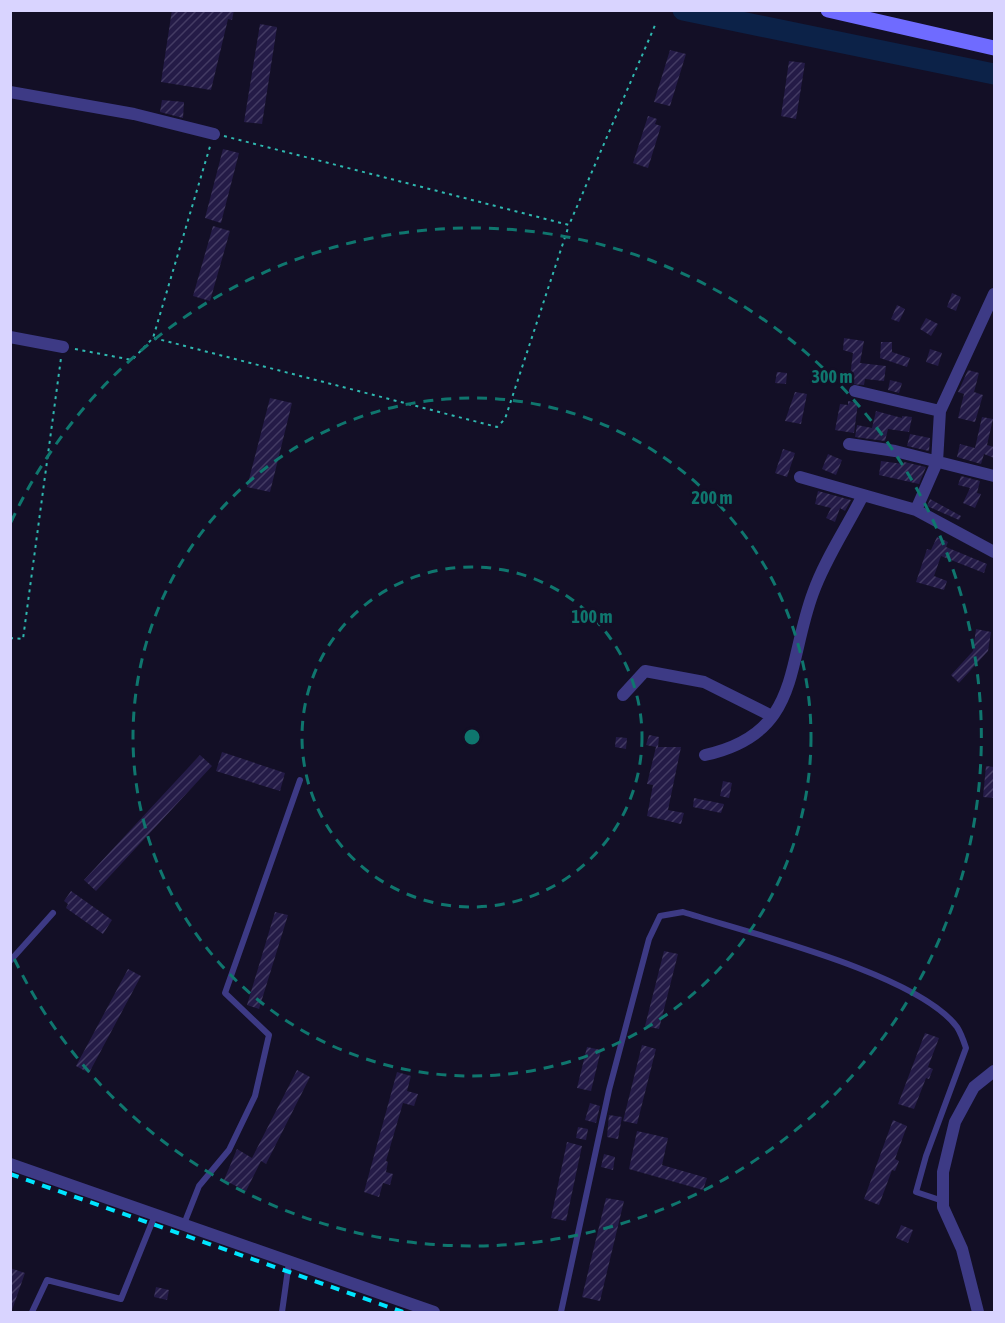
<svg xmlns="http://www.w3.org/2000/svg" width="1005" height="1323" font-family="'Asap Condensed',sans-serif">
  <defs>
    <pattern id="building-hatch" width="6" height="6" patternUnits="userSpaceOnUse" patternTransform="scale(1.5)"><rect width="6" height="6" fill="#241b47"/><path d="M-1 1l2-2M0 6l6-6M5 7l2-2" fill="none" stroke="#433b63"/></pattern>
  </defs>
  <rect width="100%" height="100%" fill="#130f26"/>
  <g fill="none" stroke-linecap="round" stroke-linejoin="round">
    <path stroke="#0c2248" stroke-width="21" d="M 683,10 L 994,74"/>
  </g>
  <path fill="url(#building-hatch)" d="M 172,10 L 234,10 L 232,20 L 228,19 L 211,90 L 161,82 Z
    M 260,24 L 277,27 L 262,124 L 244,122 Z
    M 670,50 L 686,54 L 670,106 L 654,102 Z
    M 789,61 L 805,63 L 796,119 L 781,116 Z
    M 162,100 L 184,102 L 183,118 L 160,112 Z
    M 648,116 L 657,119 L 655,124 L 661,126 L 648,168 L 633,163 Z
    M 223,149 L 239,153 L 221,223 L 205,218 Z
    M 213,226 L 230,231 L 210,301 L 193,296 Z
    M 952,293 L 961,297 L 956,311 L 947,307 Z
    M 897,305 L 905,309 L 899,322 L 891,319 Z
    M 926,318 L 938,324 L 931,336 L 920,329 Z
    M 844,338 L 864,341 L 860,363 L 886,366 L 884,381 L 865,379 L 864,385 L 849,384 L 853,353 L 843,350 Z
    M 881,342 L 892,342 L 892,352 L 910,358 L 907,367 L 880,358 Z
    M 930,349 L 942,353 L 938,366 L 926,362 Z
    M 968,370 L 979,373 L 974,392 L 983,395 L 975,422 L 958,418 L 964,394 L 958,392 Z
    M 777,372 L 787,373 L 786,384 L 775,383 Z
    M 890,380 L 902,383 L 899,393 L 888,390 Z
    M 795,392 L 807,394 L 801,424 L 785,421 Z
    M 270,398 L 292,403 L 270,492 L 247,487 Z
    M 848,401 L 858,403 L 854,433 L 835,430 L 840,404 L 848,405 Z
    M 876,411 L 902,418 L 902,416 L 912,417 L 909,432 L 888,429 L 885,441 L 855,437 L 857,425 L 872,428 Z
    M 982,417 L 993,419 L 987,445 L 994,447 L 994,458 L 984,454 L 981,464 L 957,457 L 960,444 L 975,448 Z
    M 910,434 L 930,438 L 929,451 L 907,446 Z
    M 783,449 L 795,453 L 787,477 L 775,473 Z
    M 828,454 L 842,460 L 836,475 L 822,469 Z
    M 881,461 L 903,464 L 904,462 L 926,467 L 919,484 L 879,475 Z
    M 961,476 L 980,481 L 977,493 L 981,494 L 975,508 L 963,503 L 970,488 L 958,485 Z
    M 818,491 L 851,500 L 845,511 L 840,508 L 835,522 L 826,518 L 831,508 L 815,504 Z
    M 930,499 L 961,516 L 959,520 L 927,506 Z
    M 937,537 L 948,542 L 946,547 L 987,564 L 984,573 L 941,556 L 934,576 L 947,581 L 944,590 L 916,582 L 927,549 L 931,550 Z
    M 976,629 L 991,632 L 988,651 L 959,683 L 951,675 L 973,651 Z
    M 649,735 L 659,737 L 658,747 L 681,747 L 668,810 L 684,813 L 681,824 L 647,816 L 653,785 L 647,784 L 656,747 L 646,745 Z
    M 616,737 L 627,738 L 626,749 L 615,747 Z
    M 222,752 L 285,773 L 280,791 L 216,771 Z
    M 200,755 L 212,766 L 96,891 L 84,880 Z
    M 986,766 L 994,767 L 994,798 L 983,797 Z
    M 723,781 L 732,783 L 729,798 L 720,796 Z
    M 694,798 L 724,804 L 721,813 L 693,807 Z
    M 71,891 L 112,920 L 103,934 L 66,908 L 68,904 L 64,901 Z
    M 275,912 L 288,915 L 259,1009 L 247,1005 Z
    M 664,951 L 678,954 L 659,1029 L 645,1026 Z
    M 128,969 L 141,976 L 89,1073 L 76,1066 Z
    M 925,1033 L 939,1038 L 928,1067 L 933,1069 L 929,1079 L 926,1078 L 914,1109 L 898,1104 Z
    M 642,1045 L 656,1049 L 637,1124 L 623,1121 Z
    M 587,1047 L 601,1050 L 591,1091 L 577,1088 Z
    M 297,1070 L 310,1077 L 266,1164 L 261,1161 L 246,1191 L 224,1180 L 237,1149 L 252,1158 Z
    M 397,1072 L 411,1076 L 407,1091 L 418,1094 L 414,1106 L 403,1103 L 386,1161 L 388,1162 L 386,1172 L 393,1174 L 390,1185 L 383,1183 L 379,1197 L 364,1192 Z
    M 590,1103 L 600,1106 L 596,1123 L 585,1120 Z
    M 609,1115 L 622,1117 L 618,1139 L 607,1137 Z
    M 893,1120 L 907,1126 L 895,1159 L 899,1161 L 895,1171 L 892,1170 L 879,1205 L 864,1199 Z
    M 578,1127 L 588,1129 L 586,1140 L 576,1138 Z
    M 637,1131 L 668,1138 L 662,1165 L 707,1178 L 703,1190 L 629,1169 Z
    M 567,1142 L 582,1146 L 566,1221 L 551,1218 Z
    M 604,1154 L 615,1157 L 613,1170 L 601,1167 Z
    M 606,1198 L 624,1201 L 600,1301 L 582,1297 Z
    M 901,1225 L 913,1230 L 908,1243 L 896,1238 Z
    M 10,1268 L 25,1273 L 12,1310 L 10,1309 Z
    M 156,1287 L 169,1290 L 167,1300 L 154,1297 Z"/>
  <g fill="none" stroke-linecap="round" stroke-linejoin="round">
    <path stroke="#2fb8b0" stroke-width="2" stroke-dasharray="3 4.5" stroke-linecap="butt" d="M 224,136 L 569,225 L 656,23
      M 154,338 L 497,427 L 505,419 L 569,225
      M 75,349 L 132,360 L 153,338 L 211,143
      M 10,638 L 23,639 L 61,358"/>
    <path stroke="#3d3a85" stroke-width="6" d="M 10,961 L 53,913
      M 184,1224 L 199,1186 L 229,1150 L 255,1096 L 269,1035 L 225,993 L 300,780
      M 32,1312 L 47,1280 L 121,1299 L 155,1215
      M 282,1312 L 289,1262
      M 561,1312 L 609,1090 L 649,939 L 660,916 L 683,912 C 749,933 918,974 957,1027 C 961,1033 964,1042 966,1048 L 926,1156 L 916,1192 L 943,1201"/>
    <path stroke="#3d3a85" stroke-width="12" d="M 10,92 L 134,114 L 214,134
      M 10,337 L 63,347
      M 855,391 L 940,411 L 994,294
      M 849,444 L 895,451 L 994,476
      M 800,477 L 916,510 L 994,552
      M 916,510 L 937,462 L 940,411
      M 623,695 L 645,671 L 704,682 L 772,716
      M 705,755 C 801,734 786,666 813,593 C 825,559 847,527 863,495
      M 10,1164 L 434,1312
      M 978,1312 L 962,1249 L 943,1207 L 943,1172 L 955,1122 L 974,1087 L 994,1071"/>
    <path stroke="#6f6bff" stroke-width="15" d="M 828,10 L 994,48"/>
    <path stroke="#00e5ff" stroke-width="4" stroke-dasharray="9 8" stroke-linecap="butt" d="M 10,1174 L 403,1312"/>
  </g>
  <g fill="none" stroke="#0f766e" stroke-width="3" stroke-dasharray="10 8">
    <circle cx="472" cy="737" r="170"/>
    <circle cx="472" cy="737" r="339"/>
    <path d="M11 522A509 509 0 1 1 11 952"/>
  </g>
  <circle cx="472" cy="737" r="9" fill="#0f766e" stroke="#130f26" stroke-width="3"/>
  <g font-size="18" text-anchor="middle" font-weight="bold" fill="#0f766e" stroke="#130f26" stroke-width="5" stroke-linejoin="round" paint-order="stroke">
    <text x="832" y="383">300 m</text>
    <text x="712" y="504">200 m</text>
    <text x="592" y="623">100 m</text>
  </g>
  <rect width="1005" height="1323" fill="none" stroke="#d9d4ff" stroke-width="24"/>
</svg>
